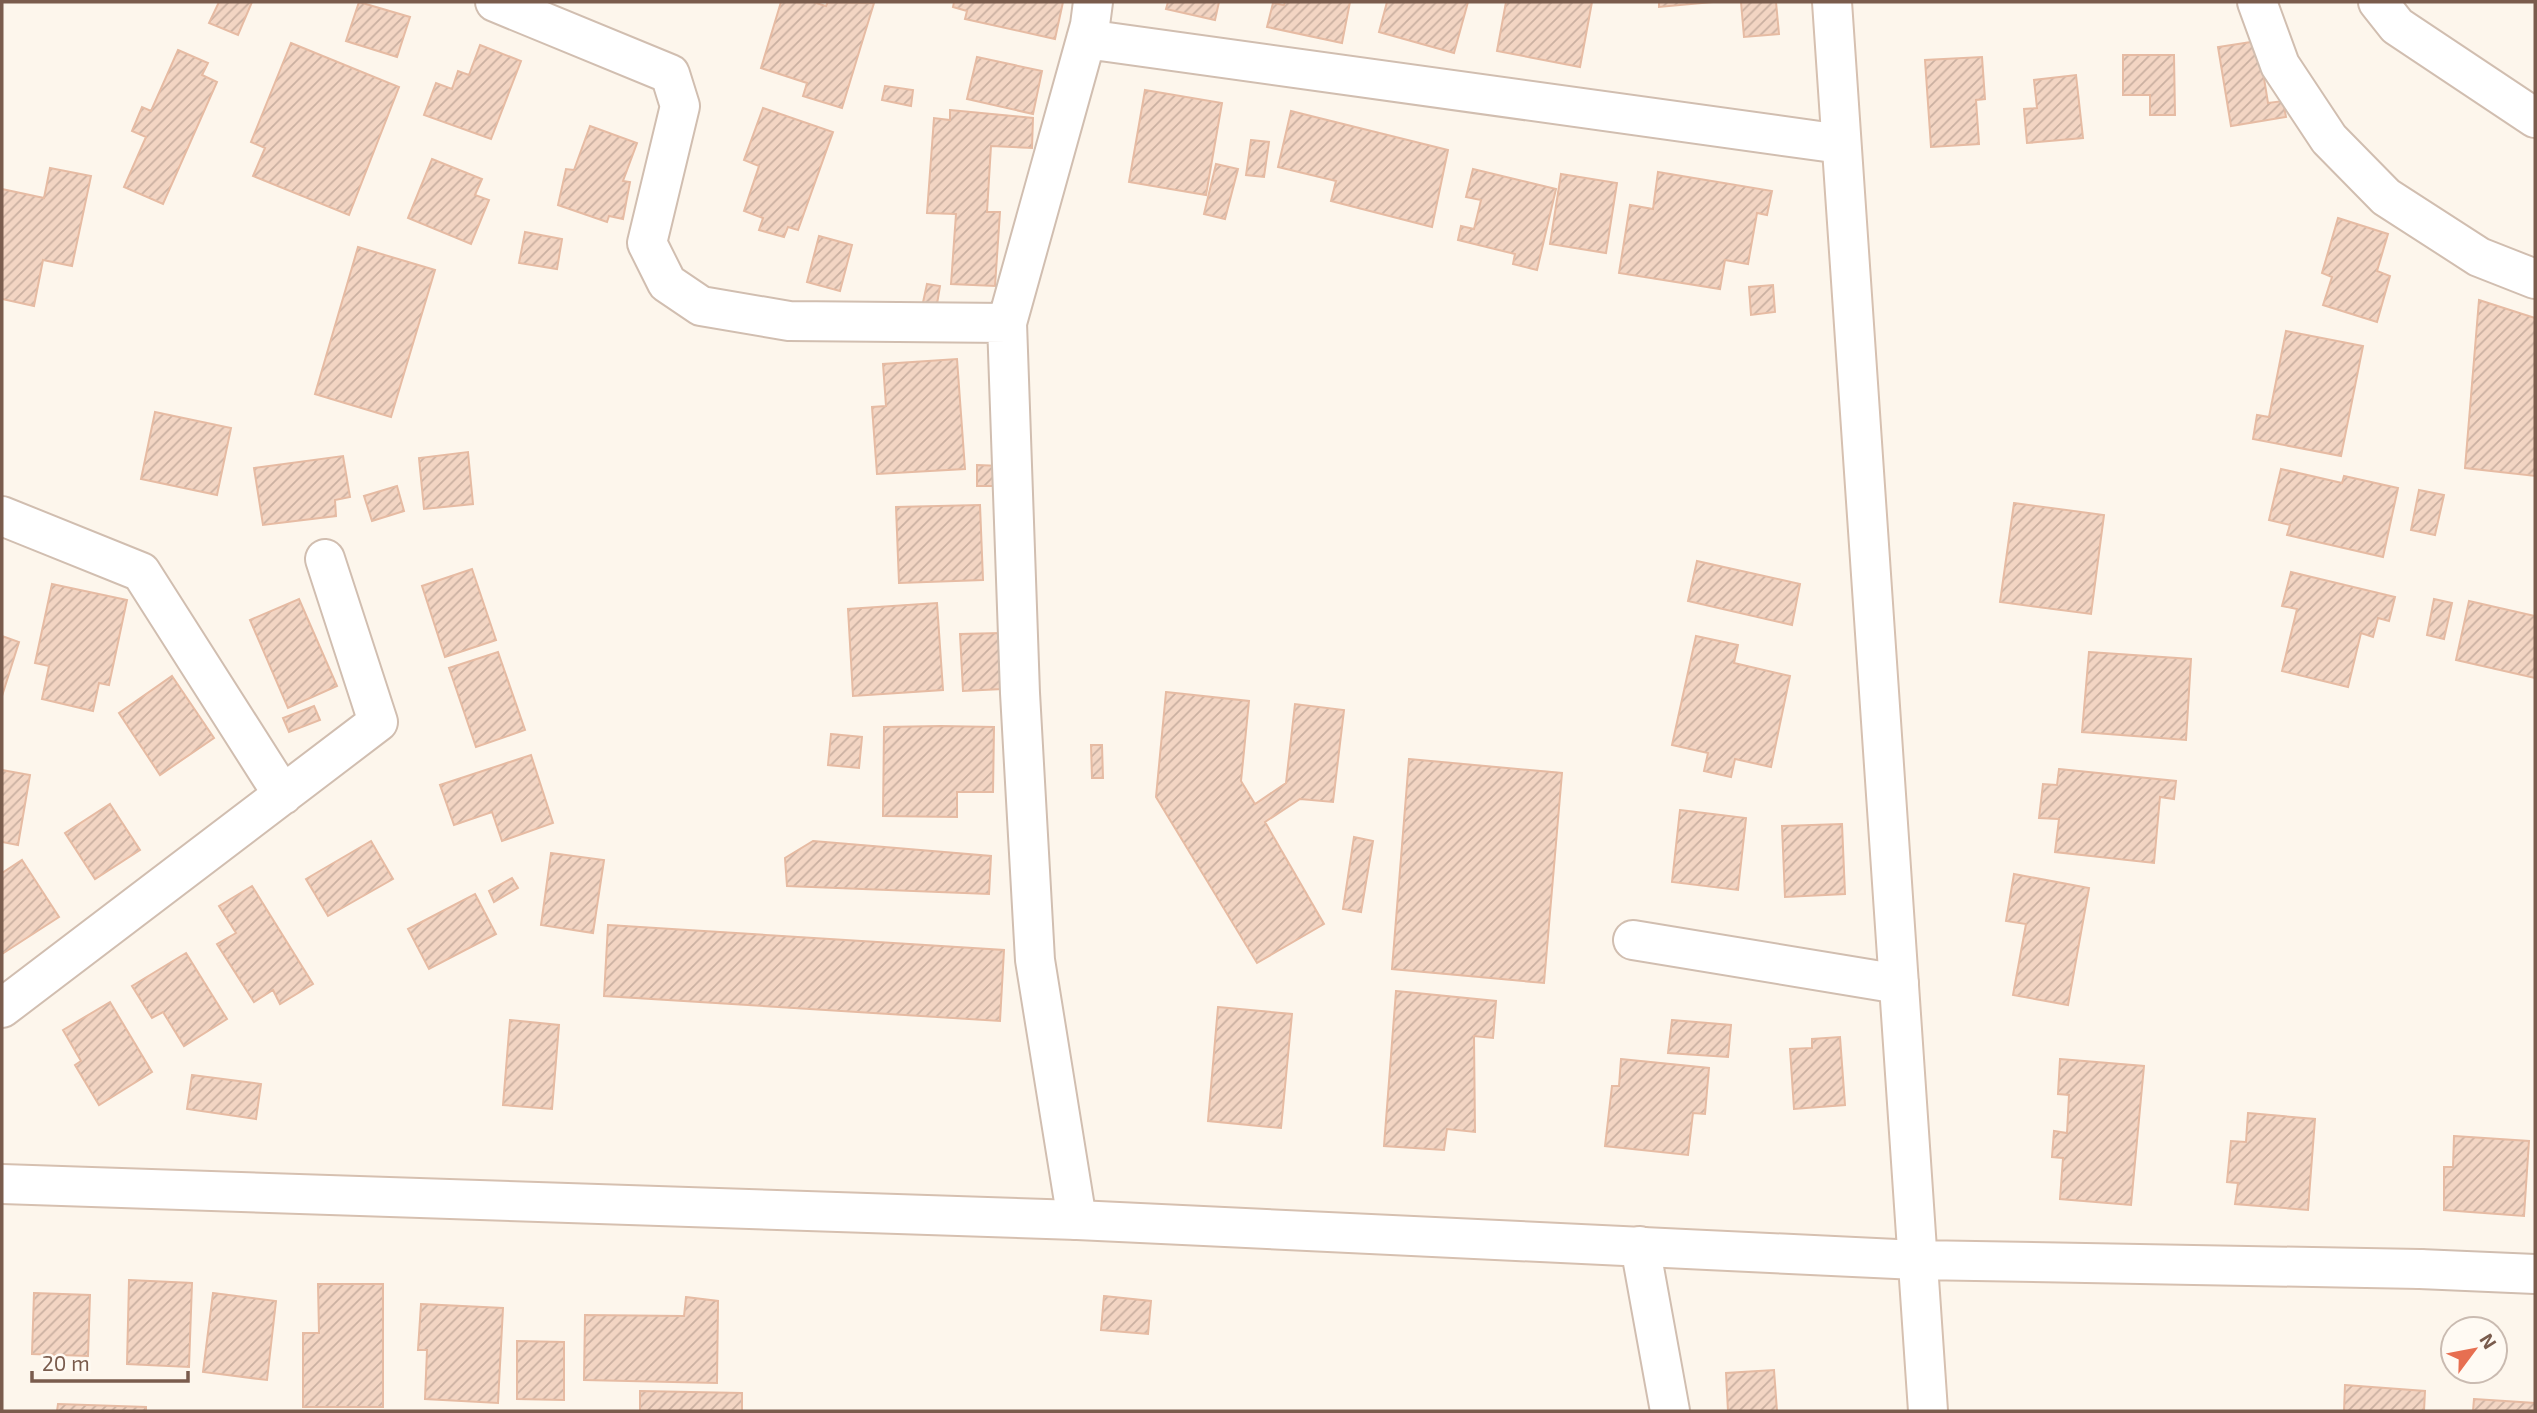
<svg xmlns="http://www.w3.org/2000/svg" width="2537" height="1413" font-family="'Exo 2',sans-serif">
  <defs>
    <pattern id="building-hatch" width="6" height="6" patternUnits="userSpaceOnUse" patternTransform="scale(1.75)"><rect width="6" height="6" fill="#f3d5c3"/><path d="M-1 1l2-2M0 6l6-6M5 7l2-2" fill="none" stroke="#cab0a1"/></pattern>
  </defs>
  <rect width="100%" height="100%" fill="#fdf6ec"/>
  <path fill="url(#building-hatch)" stroke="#e6bba3" stroke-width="2" d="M 219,2 L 252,2 L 238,35 L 209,23 Z
    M 359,2 L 410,17 L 397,57 L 346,41 Z
    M 781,2 L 813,2 L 826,6 L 828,2 L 874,3 L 842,108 L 803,96 L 807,83 L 761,68 Z
    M 954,2 L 1063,2 L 1055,39 L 965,19 L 967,11 L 953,7 Z
    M 1168,2 L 1219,2 L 1215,20 L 1166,9 Z
    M 1285,2 L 1350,2 L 1342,43 L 1267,27 L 1273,3 L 1284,5 Z
    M 1387,2 L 1468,2 L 1454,53 L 1379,32 Z
    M 1506,2 L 1592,2 L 1580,67 L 1497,51 Z
    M 1659,2 L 1713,2 L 1659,7 Z
    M 1741,2 L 1776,2 L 1779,34 L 1744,37 Z
    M 2258,41 L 2268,103 L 2283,101 L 2286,117 L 2231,126 L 2218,47 Z
    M 291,43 L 399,87 L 349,215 L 253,176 L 265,148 L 251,142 Z
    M 480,45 L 521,61 L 491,139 L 424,115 L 436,83 L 452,89 L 458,71 L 469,75 Z
    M 178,50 L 208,63 L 202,75 L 217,82 L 163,204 L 124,187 L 146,137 L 132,131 L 142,107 L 151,111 Z
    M 2123,55 L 2174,55 L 2175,115 L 2150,115 L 2150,95 L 2123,95 Z
    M 977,57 L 1042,71 L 1033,114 L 967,99 Z
    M 1982,57 L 1985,99 L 1976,100 L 1979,144 L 1931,147 L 1925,60 Z
    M 2076,75 L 2083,138 L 2027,143 L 2024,109 L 2037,108 L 2034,80 Z
    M 885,86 L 913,90 L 911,106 L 882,100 Z
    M 1145,90 L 1222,103 L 1206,195 L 1129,182 Z
    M 763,108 L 833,132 L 798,230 L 788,227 L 784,237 L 759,230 L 763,218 L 744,211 L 759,166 L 744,160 Z
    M 950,110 L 1033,118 L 1032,148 L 991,146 L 987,212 L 1000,212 L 995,286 L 951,284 L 956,214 L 927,213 L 934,118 L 950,120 Z
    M 1291,111 L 1448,150 L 1432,227 L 1331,201 L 1336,181 L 1278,167 Z
    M 590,126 L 637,143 L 623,181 L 630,182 L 623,219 L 609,216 L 607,222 L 558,205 L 566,169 L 574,170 Z
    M 1251,140 L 1269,142 L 1264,177 L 1246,175 Z
    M 432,159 L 482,179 L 475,195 L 489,200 L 471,244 L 408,218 Z
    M 1216,164 L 1238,169 L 1225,219 L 1204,214 Z
    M 50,168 L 91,176 L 72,266 L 43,260 L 34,306 L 2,299 L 2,189 L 44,198 Z
    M 1473,169 L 1556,189 L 1537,270 L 1513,264 L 1515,254 L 1458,240 L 1461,226 L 1474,229 L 1481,200 L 1466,197 Z
    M 1658,172 L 1772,191 L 1767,215 L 1757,213 L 1748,264 L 1725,260 L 1720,289 L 1619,273 L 1630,205 L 1653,209 Z
    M 1561,174 L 1617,183 L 1606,253 L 1550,244 Z
    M 2338,218 L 2388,234 L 2377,271 L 2390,276 L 2377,322 L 2323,305 L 2332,277 L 2322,273 Z
    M 525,232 L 562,239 L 557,269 L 519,263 Z
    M 819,236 L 852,245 L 840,291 L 807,282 Z
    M 358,247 L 435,270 L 391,417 L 315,394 Z
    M 927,284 L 940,286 L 936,310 L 922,307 Z
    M 1773,285 L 1775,312 L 1751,315 L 1749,287 Z
    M 2479,300 L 2535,318 L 2535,476 L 2465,468 Z
    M 2286,331 L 2363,346 L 2341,456 L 2253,439 L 2257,415 L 2269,417 Z
    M 957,359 L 965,469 L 877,474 L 872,407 L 886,406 L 883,364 Z
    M 155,412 L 231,428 L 217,495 L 141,479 Z
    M 468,452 L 473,504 L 424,509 L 419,458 Z
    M 343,456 L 350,497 L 335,500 L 336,516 L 263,525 L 254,468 Z
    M 977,465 L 1001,466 L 1002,486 L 977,486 Z
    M 2281,469 L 2342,483 L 2344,476 L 2398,488 L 2383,557 L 2287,535 L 2290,525 L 2269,520 Z
    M 397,486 L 404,511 L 372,521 L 364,496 Z
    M 2419,490 L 2444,495 L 2435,535 L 2411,530 Z
    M 2014,503 L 2104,515 L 2091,614 L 2000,602 Z
    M 980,505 L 983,580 L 899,583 L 896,507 Z
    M 1697,561 L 1800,584 L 1792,625 L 1688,601 Z
    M 472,569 L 496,640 L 445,657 L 422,586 Z
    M 2291,572 L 2395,597 L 2389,621 L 2378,618 L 2373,637 L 2361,633 L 2348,687 L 2282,671 L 2297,609 L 2282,606 Z
    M 52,584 L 127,600 L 109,685 L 99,683 L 93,711 L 42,699 L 49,666 L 35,663 Z
    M 299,599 L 337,686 L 288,708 L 250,620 Z
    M 2434,599 L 2452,603 L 2444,639 L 2427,635 Z
    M 2469,601 L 2535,616 L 2535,678 L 2456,660 Z
    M 937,603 L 943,690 L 853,696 L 848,609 Z
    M 1000,633 L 1002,689 L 963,691 L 960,634 Z
    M 2,636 L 19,642 L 2,696 Z
    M 1696,636 L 1738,645 L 1734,663 L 1790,676 L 1771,767 L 1735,759 L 1731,777 L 1704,771 L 1708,753 L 1672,745 Z
    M 498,652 L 525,730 L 476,747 L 449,668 Z
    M 2089,652 L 2191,659 L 2186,740 L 2082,732 Z
    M 172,676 L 214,738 L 160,775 L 119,713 Z
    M 1166,692 L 1249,701 L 1241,781 L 1255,804 L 1286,783 L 1295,704 L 1344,710 L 1333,802 L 1300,799 L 1265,822 L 1324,924 L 1257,963 L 1156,797 Z
    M 314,706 L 320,720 L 289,732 L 283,718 Z
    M 941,726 L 994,727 L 993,792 L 957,792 L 957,817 L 883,816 L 884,727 Z
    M 831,734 L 862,737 L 859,768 L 828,765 Z
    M 1091,745 L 1102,745 L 1103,778 L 1092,778 Z
    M 531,755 L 553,823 L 502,841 L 492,812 L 454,825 L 440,785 Z
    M 1409,759 L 1562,773 L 1544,983 L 1392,969 Z
    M 2059,769 L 2176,781 L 2174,799 L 2160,797 L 2154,863 L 2055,852 L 2059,819 L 2039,818 L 2043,784 L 2057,785 Z
    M 2,770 L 30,775 L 18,845 L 2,842 Z
    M 110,804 L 140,850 L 95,879 L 65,833 Z
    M 1680,810 L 1746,818 L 1738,890 L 1672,882 Z
    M 1842,824 L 1845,894 L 1785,897 L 1782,826 Z
    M 1354,837 L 1373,841 L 1361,912 L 1343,909 Z
    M 371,841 L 393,879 L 328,916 L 306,879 Z
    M 813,841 L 991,856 L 989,894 L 787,886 L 785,858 Z
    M 551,853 L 604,860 L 593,933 L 541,925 Z
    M 22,860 L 59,917 L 2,954 L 2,873 Z
    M 2014,874 L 2089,888 L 2068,1005 L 2013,995 L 2026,924 L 2006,921 Z
    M 512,878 L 518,888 L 494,902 L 489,891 Z
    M 252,886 L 313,984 L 280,1004 L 273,990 L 254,1002 L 217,944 L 236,933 L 219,906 Z
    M 475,894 L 496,934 L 429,969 L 408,929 Z
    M 608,925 L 1004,950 L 1000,1021 L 604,996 Z
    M 186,953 L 227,1019 L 184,1046 L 163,1012 L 152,1018 L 132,986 Z
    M 1396,991 L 1496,1001 L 1493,1038 L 1474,1036 L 1475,1132 L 1447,1129 L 1444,1150 L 1384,1146 Z
    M 110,1002 L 152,1072 L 99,1105 L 75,1065 L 81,1061 L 63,1030 Z
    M 1218,1007 L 1292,1014 L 1281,1128 L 1208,1121 Z
    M 510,1020 L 559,1025 L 552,1109 L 503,1105 Z
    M 1672,1020 L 1731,1025 L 1728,1057 L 1668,1053 Z
    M 1840,1037 L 1845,1105 L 1794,1109 L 1790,1049 L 1812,1048 L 1812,1039 Z
    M 1621,1059 L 1709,1068 L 1705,1114 L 1693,1113 L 1688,1155 L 1605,1146 L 1612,1086 L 1619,1086 Z
    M 2060,1059 L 2144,1066 L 2131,1205 L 2060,1199 L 2063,1158 L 2052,1157 L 2054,1131 L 2067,1133 L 2069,1095 L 2058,1094 Z
    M 192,1075 L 261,1084 L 256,1119 L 187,1109 Z
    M 2248,1113 L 2315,1119 L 2308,1210 L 2235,1204 L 2238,1183 L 2227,1182 L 2231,1141 L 2246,1142 Z
    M 2454,1136 L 2529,1141 L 2524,1216 L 2444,1210 L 2444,1167 L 2453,1167 Z
    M 129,1280 L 192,1283 L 189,1367 L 127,1364 Z
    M 318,1284 L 383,1284 L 383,1407 L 303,1407 L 303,1333 L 319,1333 Z
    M 34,1293 L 90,1295 L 88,1356 L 32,1354 Z
    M 213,1293 L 276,1301 L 267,1380 L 203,1372 Z
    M 1104,1296 L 1151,1301 L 1148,1334 L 1101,1330 Z
    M 686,1297 L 718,1301 L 717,1383 L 584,1380 L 585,1315 L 684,1316 Z
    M 421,1304 L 503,1308 L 498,1403 L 425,1399 L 427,1350 L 418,1350 Z
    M 517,1341 L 564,1342 L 564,1400 L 517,1399 Z
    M 1774,1370 L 1777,1411 L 1728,1411 L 1726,1373 Z
    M 2345,1385 L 2425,1391 L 2424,1411 L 2344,1411 Z
    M 640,1391 L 742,1393 L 742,1411 L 640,1411 Z
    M 2474,1399 L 2535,1403 L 2535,1411 L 2473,1411 Z
    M 58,1404 L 146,1407 L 146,1411 L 57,1411 Z"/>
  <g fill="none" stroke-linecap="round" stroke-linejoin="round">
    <defs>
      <path id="street" d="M 495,2 L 670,74 L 680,106 L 647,243 L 667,283 L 701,306 L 789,321 L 1007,323
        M 2257,2 L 2280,65 L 2329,139 L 2386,197 L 2479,257 L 2535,279
        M 2378,2 L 2397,26 L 2535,118
        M 1086,39 L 1841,144
        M 2,516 L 141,572 L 283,795
        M 1633,940 L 1899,984
        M 2,1008 L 378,722 L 325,559
        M 1077,1220 L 1035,960 L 1020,693 L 1007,323 L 1090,25 L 1093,2
        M 1640,1246 L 1670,1411
        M 2420,1269 L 2535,1274"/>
      <path id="secondary" d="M 1832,2 L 1928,1411
        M 2,1184 L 1077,1220 L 1917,1260 L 2420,1269"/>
    </defs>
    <use href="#street" stroke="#d1beb0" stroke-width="42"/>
    <use href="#secondary" stroke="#d6c0b0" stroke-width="42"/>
    <use href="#street" stroke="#fff" stroke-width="38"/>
    <use href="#secondary" stroke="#fff" stroke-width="38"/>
  </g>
  <rect width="2537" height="1413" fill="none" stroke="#7a5c4d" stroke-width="7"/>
  <g transform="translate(2474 1350) rotate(58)"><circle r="33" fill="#fffaf3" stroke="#cabbb1" stroke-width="2"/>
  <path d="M0-5L12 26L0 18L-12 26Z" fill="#e76f51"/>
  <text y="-10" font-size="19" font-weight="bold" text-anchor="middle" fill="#7a5c4d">N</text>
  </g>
  <path d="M32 1371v10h156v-10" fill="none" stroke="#7a5c4d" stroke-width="3.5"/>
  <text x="42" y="1371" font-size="21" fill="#7a5c4d" stroke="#fffaf3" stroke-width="5" paint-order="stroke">20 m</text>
</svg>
